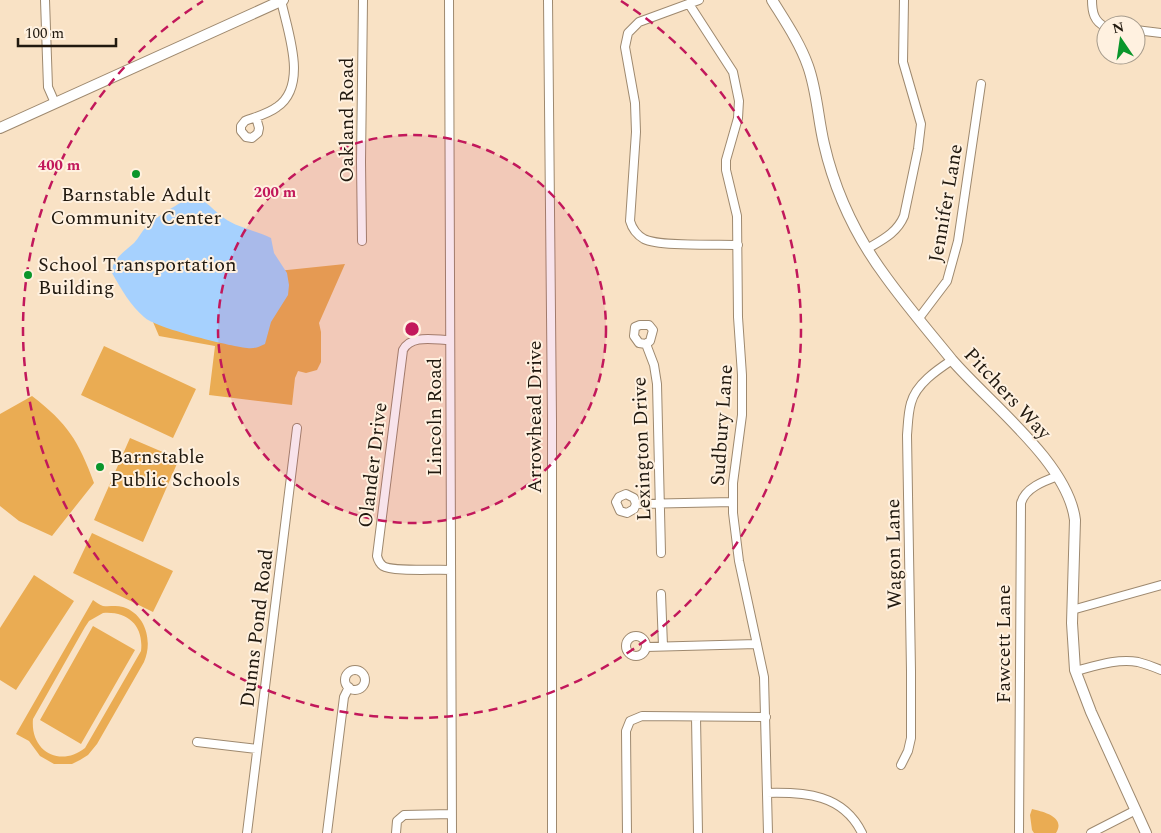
<svg xmlns="http://www.w3.org/2000/svg" width="1161" height="833" font-family="Spectral,serif">
  <rect width="100%" height="100%" fill="#f9e2c5"/>
  <path fill="#eaac53" fill-rule="evenodd" d="M 124,254 L 268,272 L 345,264 L 319,323 L 321,332 L 321,362 L 317,370 L 306,373 L 298,371 L 295,378 L 292,405 L 209,395 L 215,346 L 159,336 Z
    M 104,346 L 196,389 L 173,438 L 81,395 Z
    M 32,396 C 68,424 78,440 94,483 L 52,536 L 19,521 L 0,506 L 0,414 Z
    M 130,438 L 179,459 L 143,542 L 94,520 Z
    M 92,533 L 173,571 L 153,612 L 73,573 Z
    M 34,575 L 74,601 L 16,690 L 0,680 L 0,628 Z
    M 93,600 C 96,602 100,605 103,606 C 109,607 116,605 123,607 C 146,614 153,642 144,662 L 97,744 L 88,755 L 80,760 L 72,764 L 54,764 L 40,756 L 29,741 L 16,734 ZM 103,613 C 128,611 144,626 141,651 L 85,748 C 60,768 30,751 33,719 L 85,627 L 89,621 Z
    M 93,626 L 135,650 L 81,744 L 40,720 Z
    M 1032,809 C 1044,812 1066,817 1056,833 L 1034,833 L 1032,830 L 1030,815 Z"/>
  <path fill="#a6d1fe" d="M 192,197 C 208,200 211,209 224,218 C 238,228 255,230 271,238 L 274,253 L 287,273 L 289,285 L 288,295 L 271,322 L 265,344 C 259,347 254,349 247,348 C 229,346 155,328 144,317 C 131,306 121,289 112,273 C 111,260 125,251 134,243 C 139,238 141,232 146,227 C 153,219 182,201 192,197 Z"/>
  <g fill="none" stroke-linecap="round" stroke-linejoin="round">
    <defs>
      <path id="minor" d="M 45,0 L 48,87 L 55,103
        M 449,0 L 452,833
        M 548,0 L 552,419 L 552,833
        M 699,0 L 639,22 L 628,33 L 625,47 L 635,103 L 636,132 L 630,221 C 632,228 637,235 644,239 C 660,247 718,244 738,245
        M 1092,0 C 1092,12 1094,22 1106,27
        M 689,4 L 733,72 L 739,101 L 738,118 L 726,160 L 726,170 L 737,216 L 738,317 L 742,375 L 742,415 L 733,483 L 733,513 L 739,561 L 764,677 L 768,833
        M 1136,30 L 1161,33
        M 256,117 L 259,128 L 258,133 L 252,138 L 246,137 L 241,131 L 241,126 L 245,121 C 255,117 268,114 277,107 C 309,85 287,30 281,0
        M 362,241 L 361,162 L 363,0
        M 867,249 C 882,240 897,233 904,216 L 918,149 L 921,124 L 903,62 L 904,0
        M 919,318 L 947,281 L 958,241 L 981,84
        M 450,340 C 435,340 411,334 403,350 L 377,556 C 378,560 379,563 383,566 C 392,572 437,569 451,570
        M 646,344 L 639,343 L 634,336 L 635,327 L 640,325 L 649,325 L 653,330 L 650,341 L 646,344 L 654,365 L 657,384 L 661,553
        M 636,504 L 634,498 L 626,494 L 619,497 L 616,502 L 620,511 L 627,513 L 634,509 L 636,504 L 733,502
        M 661,594 L 663,646
        M 1072,610 L 1161,585
        M626 646a10 10 0 1 1 20 0a10 10 0 1 1-20 0Z
        M 646,647 L 757,644
        M345 680a10 10 0 1 1 20 0a10 10 0 1 1-20 0Z
        M 1076,671 C 1095,666 1118,658 1138,662 C 1146,664 1154,667 1161,670
        M 696,717 L 698,833
        M 197,742 L 257,749
        M 901,765 L 908,751 L 911,738 L 911,671 L 907,435 C 908,424 908,413 911,403 C 916,384 937,370 952,360
        M 767,793 C 805,792 843,794 862,833
        M 247,833 L 297,428
        M 327,833 L 344,697 L 349,687
        M 396,833 L 397,821 L 404,815 L 452,814
        M 627,833 L 626,731 L 630,721 L 642,716 L 766,717
        M 1019,833 L 1021,503 C 1025,488 1044,481 1058,476
        M 1091,833 L 1136,810"/>
      <path id="major" d="M 772,0 C 785,21 800,43 808,66 C 817,91 818,119 824,144 C 835,192 857,238 886,277 C 907,306 930,333 952,360 C 990,404 1068,463 1075,520 L 1072,623 L 1075,670 L 1091,712 L 1146,833
        M 0,128 L 283,0"/>
    </defs>
    <use href="#minor" stroke="#9e896f" stroke-width="10"/>
    <use href="#major" stroke="#9e896f" stroke-width="12"/>
    <use href="#minor" stroke="#fff" stroke-width="8"/>
    <use href="#major" stroke="#fff" stroke-width="10"/>
  </g>
  <circle cx="412" cy="329" r="194" fill="#c2185b" fill-opacity=".12"/>
  <g fill="none" stroke="#c2185b" stroke-width="2.5" stroke-dasharray="9 6">
    <circle cx="412" cy="329" r="194"/>
    <path d="M621 1A389 389 0 1 1 203 1"/>
  </g>
  <g fill="#0a962b" stroke="#fff1e0" stroke-width="2">
    <circle cx="136" cy="174" r="5"/>
    <circle cx="28" cy="275" r="5"/>
    <circle cx="100" cy="467" r="5"/>
  </g>
  <g text-anchor="middle" stroke-width="4" stroke-linejoin="round" paint-order="stroke">
    <g font-size="20" fill="#21190f" stroke="#fff1e0">
      <text transform="translate(346 120) rotate(-90)" y="7">Oakland Road</text>
      <text transform="translate(945 203) rotate(-80)" y="7">Jennifer Lane</text>
      <text transform="translate(1008 393) rotate(47)" y="7">Pitchers Way</text>
      <text transform="translate(434 417) rotate(-90)" y="7">Lincoln Road</text>
      <text transform="translate(534 417) rotate(-90)" y="7">Arrowhead Drive</text>
      <text transform="translate(721 425) rotate(-86)" y="7">Sudbury Lane</text>
      <text transform="translate(641 449) rotate(-92)" y="7">Lexington Drive</text>
      <text transform="translate(372 465) rotate(-83)" y="7">Olander Drive</text>
      <text transform="translate(893 554) rotate(-91)" y="7">Wagon Lane</text>
      <text transform="translate(256 628) rotate(-83)" y="7">Dunns Pond Road</text>
      <text transform="translate(1003 644) rotate(-90)" y="7">Fawcett Lane</text>
    </g>
    <g font-size="20" fill="#21190f" stroke="#fff1e0" text-anchor="start">
      <text x="136" y="201" text-anchor="middle">Barnstable Adult<tspan x="136" dy="23">Community Center</tspan></text>
      <text x="38" y="271">School Transportation<tspan x="38" dy="23">Building</tspan></text>
      <text x="110" y="463">Barnstable<tspan x="110" dy="23">Public Schools</tspan></text>
    </g>
  </g>
  <circle cx="412" cy="329" r="8" fill="#c2185b" stroke="#fff1e0" stroke-width="2.5"/>
  <g font-size="15" text-anchor="middle" font-weight="bold" fill="#c2185b" stroke="#fff1e0" stroke-width="4" stroke-linejoin="round" paint-order="stroke">
    <text x="59" y="170">400 m</text>
    <text x="275" y="197">200 m</text>
  </g>
  <g transform="translate(1121 40) rotate(347)"><circle r="24" fill="#fff1e0" stroke="#a69b8c"/>
  <path d="M0-4L9 19L0 12L-9 19Z" fill="#0a962b"/>
  <text y="-8" font-size="14" font-weight="bold" text-anchor="middle" fill="#21190f">N</text>
  </g>
  <path d="M18 38v8h98v-8" fill="none" stroke="#21190f" stroke-width="2.5"/>
  <text x="25" y="38" font-size="15" fill="#21190f" stroke="#fff1e0" stroke-width="4" paint-order="stroke">100 m</text>
</svg>
